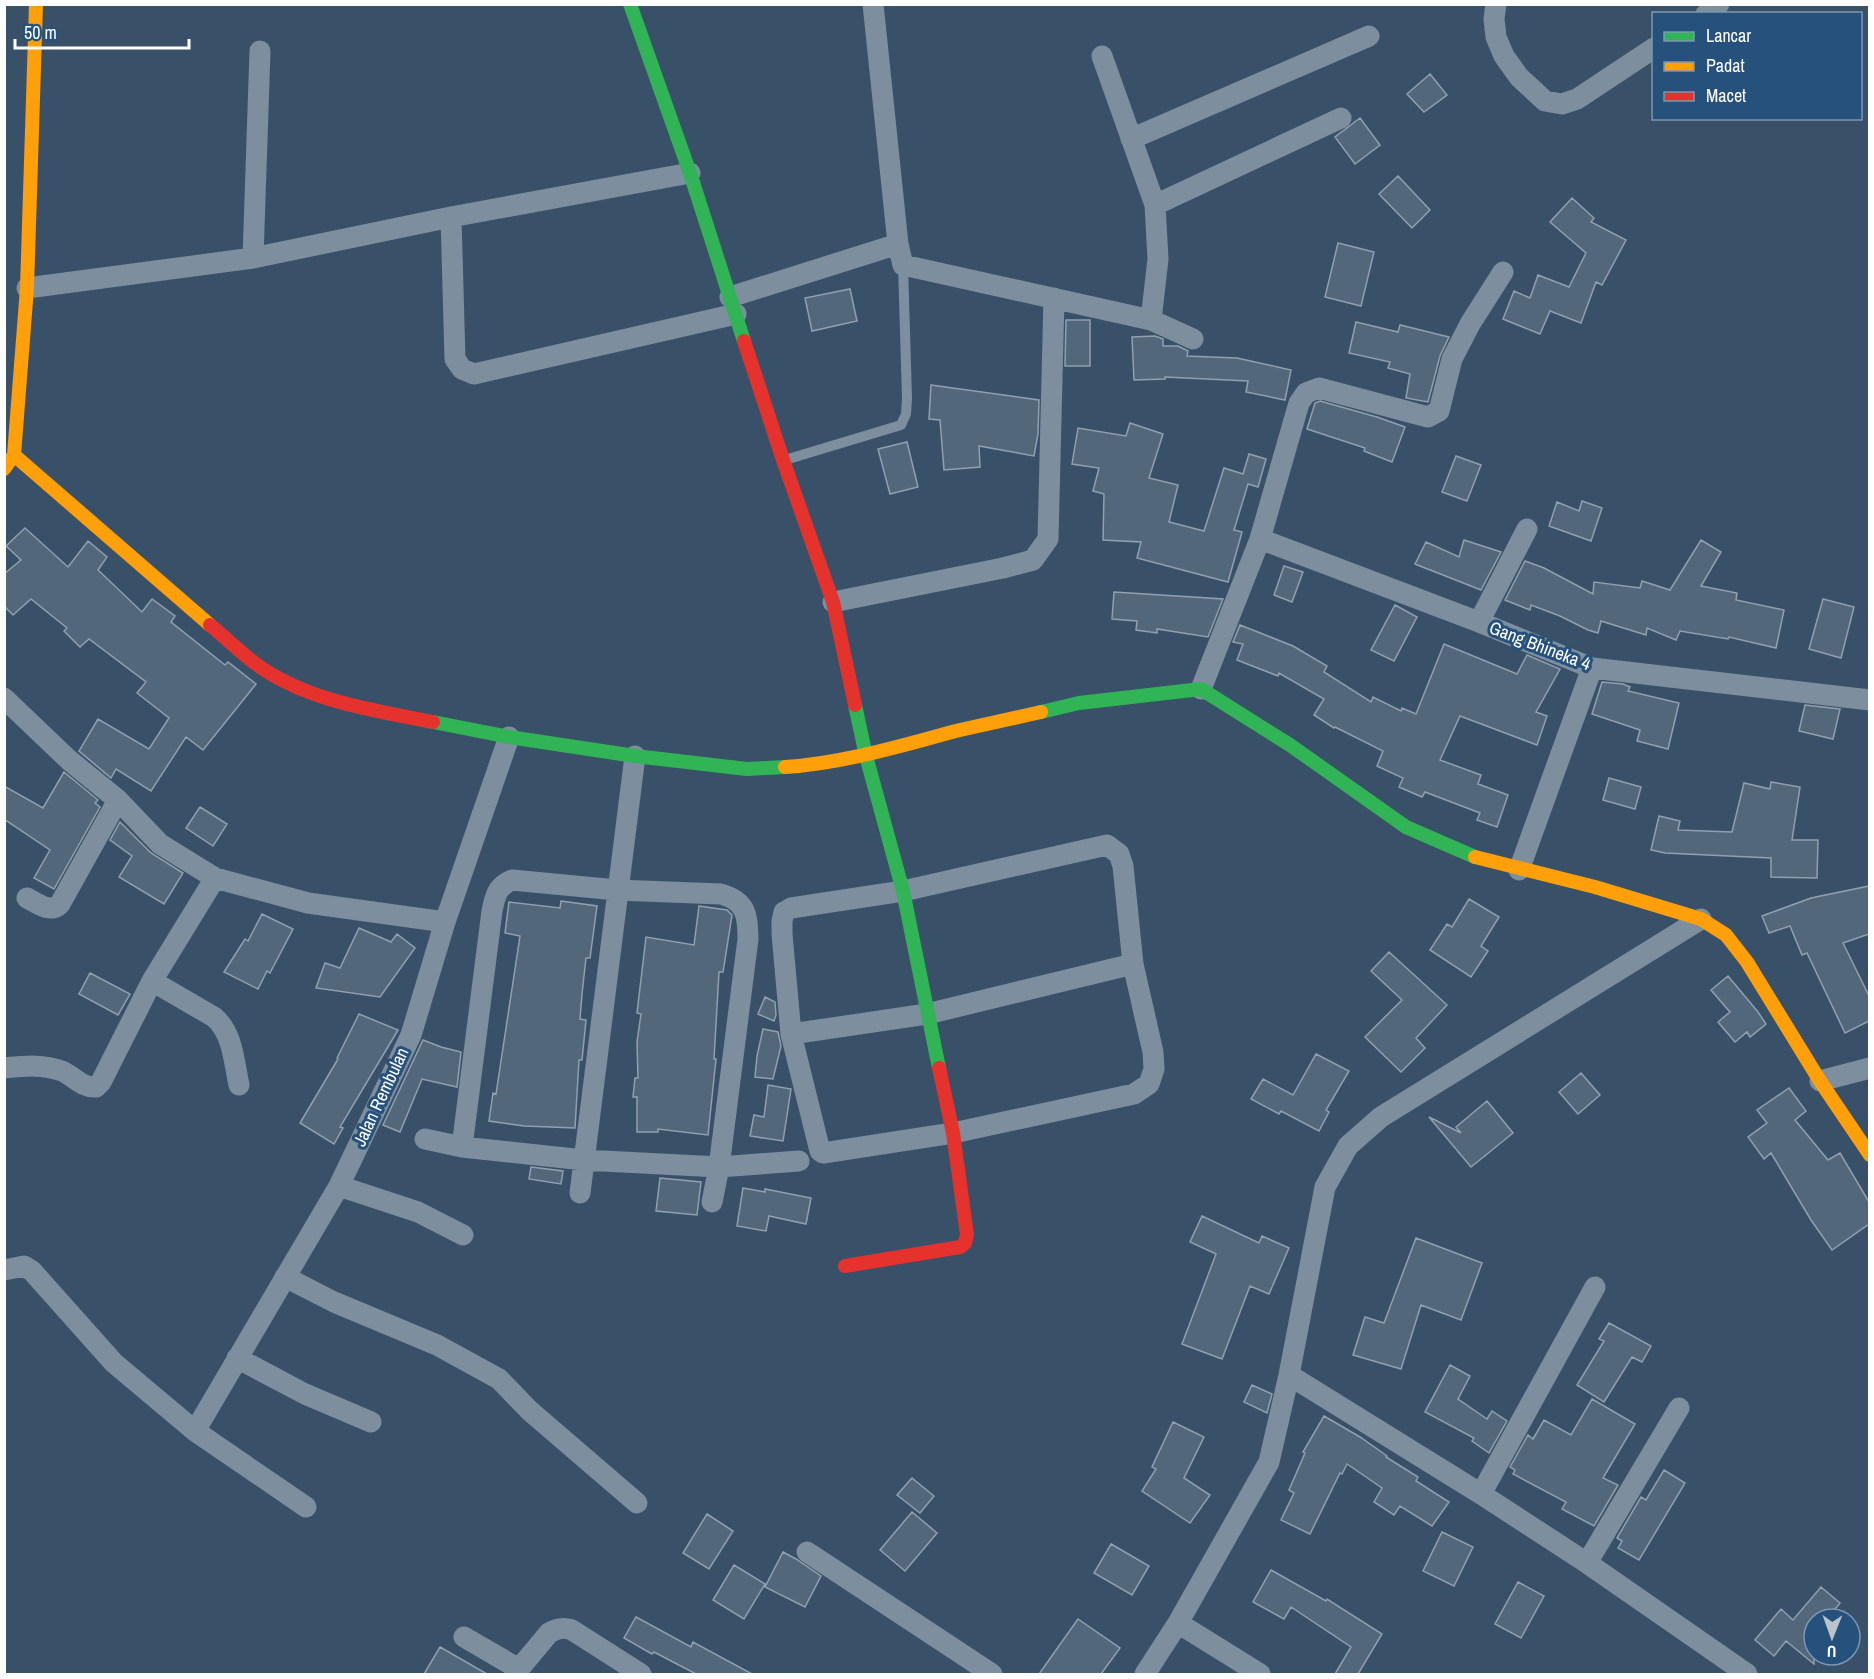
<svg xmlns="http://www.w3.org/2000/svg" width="1874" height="1679" font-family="'Archivo Narrow',sans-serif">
  <rect width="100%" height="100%" fill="#395168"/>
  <path fill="#53677a" stroke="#90a0ae" stroke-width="1.5" d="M 1430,74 L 1447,95 L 1424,112 L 1407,94 Z
    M 1360,118 L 1380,145 L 1355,164 L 1335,137 Z
    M 1398,176 L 1430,210 L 1412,228 L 1379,194 Z
    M 1572,198 L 1594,218 L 1591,222 L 1626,240 L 1602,285 L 1596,282 L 1581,323 L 1550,311 L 1540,334 L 1503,319 L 1514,291 L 1530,298 L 1538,275 L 1569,287 L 1586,253 L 1550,222 Z
    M 1338,243 L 1374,252 L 1361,306 L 1325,297 Z
    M 850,289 L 857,321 L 812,331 L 805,298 Z
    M 1066,320 L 1090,320 L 1090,366 L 1065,366 Z
    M 1356,322 L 1398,332 L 1400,325 L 1449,337 L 1440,356 L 1428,402 L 1406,398 L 1410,374 L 1388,368 L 1390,362 L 1349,353 Z
    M 1155,336 L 1163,339 L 1163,346 L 1178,346 L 1188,351 L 1187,356 L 1237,358 L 1291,370 L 1285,400 L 1246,392 L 1248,381 L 1165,377 L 1165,379 L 1134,380 L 1132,337 Z
    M 931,385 L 1039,400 L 1038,434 L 1034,456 L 979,446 L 980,467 L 944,470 L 940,420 L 929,419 Z
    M 1320,401 L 1377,417 L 1405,427 L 1392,462 L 1364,451 L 1365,448 L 1307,429 L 1315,403 Z
    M 1130,423 L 1163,434 L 1149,478 L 1178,485 L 1169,522 L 1204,531 L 1224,468 L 1243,474 L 1249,454 L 1266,459 L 1258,487 L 1248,484 L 1234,530 L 1242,532 L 1228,582 L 1137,558 L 1141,542 L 1103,540 L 1104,494 L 1093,491 L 1099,468 L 1072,464 L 1078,428 L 1126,436 Z
    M 907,442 L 918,487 L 890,494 L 878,449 Z
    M 1456,456 L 1481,465 L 1467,501 L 1442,492 Z
    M 1582,501 L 1602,508 L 1591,541 L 1549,526 L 1557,502 L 1579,511 Z
    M 25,528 L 68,567 L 88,541 L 107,557 L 98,570 L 142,612 L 152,599 L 175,616 L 171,622 L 225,665 L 228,662 L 256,684 L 203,750 L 186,737 L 151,791 L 116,769 L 111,778 L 79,751 L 98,719 L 149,749 L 169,718 L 137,693 L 146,682 L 89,639 L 80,647 L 64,631 L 67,628 L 31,599 L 13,615 L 4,606 L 4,574 L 21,560 L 6,546 Z
    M 1464,540 L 1501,552 L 1481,590 L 1415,564 L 1426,542 L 1459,557 Z
    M 1701,540 L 1721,552 L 1701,586 L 1737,593 L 1736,600 L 1784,610 L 1776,648 L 1729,637 L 1728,639 L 1680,631 L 1676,640 L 1647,628 L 1646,635 L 1601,621 L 1598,633 L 1588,630 L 1560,616 L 1531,605 L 1530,610 L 1505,600 L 1525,561 L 1544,568 L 1593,594 L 1594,582 L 1640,588 L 1642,581 L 1670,590 Z
    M 1284,566 L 1303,572 L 1292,602 L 1274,595 Z
    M 1114,592 L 1223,599 L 1208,637 L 1157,629 L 1157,633 L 1136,630 L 1137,621 L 1112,619 Z
    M 1823,599 L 1854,607 L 1841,658 L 1809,649 Z
    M 1395,605 L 1417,617 L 1394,661 L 1371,650 Z
    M 1240,625 L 1293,646 L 1327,666 L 1324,672 L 1371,702 L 1373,697 L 1401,711 L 1402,708 L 1416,714 L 1444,644 L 1517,674 L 1527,655 L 1560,669 L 1536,712 L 1547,716 L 1537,745 L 1460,716 L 1440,760 L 1481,775 L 1478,784 L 1508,795 L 1497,827 L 1477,820 L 1480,813 L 1425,792 L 1422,797 L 1399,787 L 1403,778 L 1377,766 L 1383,751 L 1335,727 L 1334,728 L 1314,715 L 1324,699 L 1279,673 L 1278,676 L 1237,660 L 1243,644 L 1233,642 Z
    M 1602,682 L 1623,684 L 1630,687 L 1628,691 L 1679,703 L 1668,749 L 1637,741 L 1640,730 L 1592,714 Z
    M 1805,705 L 1840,709 L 1833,739 L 1799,731 Z
    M 64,772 L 98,800 L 95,803 L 100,807 L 54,889 L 34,878 L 50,850 L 4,819 L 4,786 L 43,808 Z
    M 1609,778 L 1641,787 L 1635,809 L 1603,800 Z
    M 1771,782 L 1800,787 L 1792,840 L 1818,840 L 1817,878 L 1771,877 L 1771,858 L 1665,853 L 1651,850 L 1659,816 L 1680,821 L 1678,830 L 1732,832 L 1744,783 L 1770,789 Z
    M 200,807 L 227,824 L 213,846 L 186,828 Z
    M 120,822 L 151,853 L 183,873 L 164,904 L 119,877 L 132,856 L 110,840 Z
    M 1869,886 L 1869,934 L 1843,943 L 1869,996 L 1869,1021 L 1845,1033 L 1807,953 L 1802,955 L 1790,926 L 1769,933 L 1762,916 L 1811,898 Z
    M 1469,899 L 1499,917 L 1481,946 L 1488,951 L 1471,977 L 1430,950 L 1447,924 L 1452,927 Z
    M 561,901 L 597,906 L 590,958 L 586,958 L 582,994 L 580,1019 L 586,1020 L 582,1060 L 579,1060 L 575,1128 L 524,1126 L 489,1121 L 493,1093 L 496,1094 L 520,936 L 505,933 L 509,902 L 560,908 Z
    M 699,906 L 727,910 L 732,915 L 723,972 L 719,972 L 714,1059 L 716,1059 L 708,1135 L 658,1129 L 658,1132 L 637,1132 L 637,1097 L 633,1097 L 635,1078 L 638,1078 L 637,1042 L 641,1014 L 637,1013 L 646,937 L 694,945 Z
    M 262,914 L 293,929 L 270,973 L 267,971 L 258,989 L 224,972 L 245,939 L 248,941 Z
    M 359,928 L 391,942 L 397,934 L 415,948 L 380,997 L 316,988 L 325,963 L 340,968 Z
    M 1389,952 L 1447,1005 L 1416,1038 L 1425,1048 L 1401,1072 L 1365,1037 L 1402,1000 L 1371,971 Z
    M 90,973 L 130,994 L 118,1015 L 79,994 Z
    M 1728,976 L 1758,1012 L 1766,1024 L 1750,1037 L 1747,1032 L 1735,1042 L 1718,1022 L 1730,1012 L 1711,990 Z
    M 765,997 L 775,1002 L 776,1015 L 774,1021 L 758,1014 Z
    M 359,1014 L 398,1030 L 340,1127 L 343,1128 L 334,1144 L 300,1123 L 338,1059 L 337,1058 Z
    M 763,1029 L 778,1032 L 781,1046 L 773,1079 L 755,1077 L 757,1056 Z
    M 423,1040 L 441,1047 L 461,1052 L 457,1087 L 422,1079 L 400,1132 L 383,1125 Z
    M 1316,1054 L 1349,1071 L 1326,1110 L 1329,1112 L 1319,1131 L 1281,1111 L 1279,1114 L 1251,1099 L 1263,1079 L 1293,1095 Z
    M 1581,1073 L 1600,1095 L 1578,1114 L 1559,1092 Z
    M 768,1085 L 791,1089 L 783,1141 L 750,1136 L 754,1115 L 764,1117 Z
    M 1789,1088 L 1806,1111 L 1795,1120 L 1828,1160 L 1840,1153 L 1869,1202 L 1869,1224 L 1832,1250 L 1811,1220 L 1771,1153 L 1764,1159 L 1748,1137 L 1767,1123 L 1757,1110 Z
    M 1487,1101 L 1513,1133 L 1471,1167 L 1429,1117 L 1461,1133 L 1456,1127 Z
    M 531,1167 L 563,1171 L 561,1184 L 529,1179 Z
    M 660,1178 L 701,1182 L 697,1215 L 656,1211 Z
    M 743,1188 L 765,1192 L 765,1189 L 811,1198 L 806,1224 L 769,1216 L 766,1231 L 737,1226 Z
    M 1202,1216 L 1259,1243 L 1262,1236 L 1289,1248 L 1269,1294 L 1250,1286 L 1222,1359 L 1182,1344 L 1216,1254 L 1190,1242 Z
    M 1416,1238 L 1482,1263 L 1461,1320 L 1421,1305 L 1401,1369 L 1353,1355 L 1365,1317 L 1384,1323 Z
    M 1609,1323 L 1651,1346 L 1642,1362 L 1632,1357 L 1604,1402 L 1577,1385 L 1604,1341 L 1599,1339 Z
    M 1450,1365 L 1470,1376 L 1458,1399 L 1487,1419 L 1492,1411 L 1507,1421 L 1489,1453 L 1472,1441 L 1474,1438 L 1425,1412 Z
    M 1252,1385 L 1272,1394 L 1267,1413 L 1244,1402 Z
    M 1592,1399 L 1635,1424 L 1603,1478 L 1618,1485 L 1594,1526 L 1562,1509 L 1566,1502 L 1513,1474 L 1515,1470 L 1510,1467 L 1528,1435 L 1533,1439 L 1544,1420 L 1571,1435 Z
    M 1324,1416 L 1360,1437 L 1387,1456 L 1386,1457 L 1418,1477 L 1416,1481 L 1449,1502 L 1432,1526 L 1400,1506 L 1394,1515 L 1374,1502 L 1382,1488 L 1347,1464 L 1342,1474 L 1340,1473 L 1310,1534 L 1281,1520 L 1294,1493 L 1289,1490 L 1305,1453 L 1303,1452 Z
    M 1173,1422 L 1204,1437 L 1184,1478 L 1210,1495 L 1190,1523 L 1142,1491 L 1156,1469 L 1152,1467 Z
    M 1664,1470 L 1685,1483 L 1639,1560 L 1618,1548 L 1622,1541 L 1617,1538 L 1641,1497 L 1646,1500 Z
    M 912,1478 L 934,1496 L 920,1513 L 897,1495 Z
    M 912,1512 L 937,1533 L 905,1571 L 880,1550 Z
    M 707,1514 L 733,1531 L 709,1569 L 683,1553 Z
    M 1442,1532 L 1473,1547 L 1454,1586 L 1423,1571 Z
    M 1111,1544 L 1149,1566 L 1132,1595 L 1094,1573 Z
    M 783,1552 L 796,1559 L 821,1576 L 805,1607 L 765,1587 Z
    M 734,1565 L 765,1584 L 744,1619 L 713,1600 Z
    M 1271,1570 L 1326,1601 L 1327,1599 L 1382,1634 L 1358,1674 L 1335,1674 L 1351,1647 L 1291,1607 L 1284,1619 L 1253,1602 Z
    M 1518,1582 L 1544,1596 L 1521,1638 L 1495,1624 Z
    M 1821,1587 L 1840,1603 L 1827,1619 L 1814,1619 L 1814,1664 L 1786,1641 L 1774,1656 L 1755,1640 L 1781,1609 L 1793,1620 Z
    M 636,1617 L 691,1647 L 693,1642 L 752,1674 L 696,1674 L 654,1652 L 652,1654 L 624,1638 Z
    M 1078,1619 L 1120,1648 L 1101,1674 L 1039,1674 Z
    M 440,1647 L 487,1674 L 424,1674 Z"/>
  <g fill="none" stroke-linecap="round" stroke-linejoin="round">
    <path stroke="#7d8e9f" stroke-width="10" d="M 785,460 L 901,425 L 906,414 L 907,398 L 903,265"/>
    <path stroke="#7d8e9f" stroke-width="21" d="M 873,4 L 898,244 L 903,265 L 1151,320 L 1193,339
      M 1496,4 L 1494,19 L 1496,37 L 1504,56 L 1519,77 L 1545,101 L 1562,104 L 1577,99 L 1654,48
      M 1706,14 L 1719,4
      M 1102,56 L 1155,205 L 1158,259 L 1151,320
      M 1131,139 L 1369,36
      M 1155,205 L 1341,118
      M 451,217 L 455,359 L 462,369 L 474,374 L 736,314
      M 253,258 L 260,51
      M 27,288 L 253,258 L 451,217 L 690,173
      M 730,297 L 898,244
      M 1260,539 L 1479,622 L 1592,668 L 1870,700
      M 833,602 L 1003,568 L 1033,560 L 1048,539 L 1054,298
      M 1479,622 L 1527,529
      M 1201,689 L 1260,539 L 1299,403 L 1306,393 L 1319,388 L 1428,417 L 1439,411 L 1452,359 L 1470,324 L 1503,272
      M 4,698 L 69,760 L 118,800 L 160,844 L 215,878 L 308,903 L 445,922
      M 1107,845 L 1119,854 L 1123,866 L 1133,964 L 1153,1052 L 1154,1069 L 1149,1084 L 1134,1094 L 953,1133 L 823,1153 L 820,1151 L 791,1034 L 782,934 L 782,921 L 784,912 L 791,908 L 903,891 Z
      M 1519,870 L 1592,668
      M 27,898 C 37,903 50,914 60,904 L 118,800
      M 152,981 L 214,1017 C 233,1033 234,1062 239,1085
      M 791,1034 L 927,1014 L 1133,964
      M 4,1068 C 25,1066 43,1064 62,1071 C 75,1077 82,1088 96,1087 L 101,1082 L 152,981 L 215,878
      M 1820,1081 L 1870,1068
      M 425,1139 L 462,1147 L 584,1160 L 719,1167 L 799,1161
      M 462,1147 L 492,911 C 495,896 497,886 512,880 L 617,890 L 721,894 C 746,901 748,915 748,939 L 719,1167 L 712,1202
      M 339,1186 L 418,1212 L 463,1235
      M 580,1193 L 635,756
      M 4,1270 L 24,1266 L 32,1271 L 114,1363 L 195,1431 L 306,1507
      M 285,1277 L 334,1302 L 437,1345 L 499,1379 L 530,1411 L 637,1503
      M 237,1358 L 305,1394 L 371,1422
      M 1289,1375 L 1481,1494 L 1587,1563 L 1747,1674
      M 195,1431 L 339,1186 L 411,1035 L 445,922 L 509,737
      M 1481,1494 L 1595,1287
      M 807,1552 L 992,1674
      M 1587,1563 L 1679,1408
      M 1178,1623 L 1260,1674
      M 464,1637 L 519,1669 L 549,1633 C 557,1628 563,1627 572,1630 L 641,1674
      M 1145,1674 L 1178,1623 L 1269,1462 L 1289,1375 L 1325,1187 L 1348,1146 L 1381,1117 L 1701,919"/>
    <path stroke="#30b455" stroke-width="14" d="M 630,4 L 690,173 L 744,341
      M 855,705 L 866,756 L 903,891 L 939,1068
      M 1041,712 L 1079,703 L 1201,689 L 1290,745 L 1406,827 L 1475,857
      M 433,722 L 509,737 L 635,756 L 747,769 L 785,767"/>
    <path stroke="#ff9f0a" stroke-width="14" d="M 14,455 L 210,625
      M 4,469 L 14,455 L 27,288 L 36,4
      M 785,767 C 846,763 902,745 960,730 C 987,724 1014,718 1041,712
      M 1475,857 L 1595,887 L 1701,919 L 1726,935 L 1747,962 L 1820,1081 L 1870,1155"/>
    <path stroke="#e5322d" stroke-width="14" d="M 744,341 L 783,460 L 833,602 L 855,705
      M 210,625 C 225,637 240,652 256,664 C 307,701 372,710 433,722
      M 845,1266 L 960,1247 L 965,1243 L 967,1235 L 953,1133 L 939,1068"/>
  </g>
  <g text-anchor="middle" stroke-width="6" stroke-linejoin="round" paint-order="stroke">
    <g font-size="18" fill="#fff" stroke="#25517c">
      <text transform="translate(1540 646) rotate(21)" y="6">Gang Bhineka 4</text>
      <text transform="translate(381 1097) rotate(-65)" y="6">Jalan Rembulan</text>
    </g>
  </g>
  <rect width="1874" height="1679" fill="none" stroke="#ffffff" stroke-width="12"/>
  <rect x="1652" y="12" width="210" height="108" fill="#25517c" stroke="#7c97b0" stroke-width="1.5"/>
  <rect x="1664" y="32" width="30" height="9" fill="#30b455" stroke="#7c97b0" stroke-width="1.5"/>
  <text x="1706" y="42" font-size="18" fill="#ffffff">Lancar</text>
  <rect x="1664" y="62" width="30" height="9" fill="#ff9f0a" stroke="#7c97b0" stroke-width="1.5"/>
  <text x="1706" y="72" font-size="18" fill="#ffffff">Padat</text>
  <rect x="1664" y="92" width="30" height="9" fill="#e5322d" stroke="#7c97b0" stroke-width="1.5"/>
  <text x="1706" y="102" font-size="18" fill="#ffffff">Macet</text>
  <g transform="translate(1832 1637) rotate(181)"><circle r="28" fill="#25517c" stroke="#7c97b0" stroke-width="1.5"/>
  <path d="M0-4.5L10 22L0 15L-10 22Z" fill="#bac2ca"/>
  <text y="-9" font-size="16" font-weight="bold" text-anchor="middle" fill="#ffffff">U</text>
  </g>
  <path d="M15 39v9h174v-9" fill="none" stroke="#ffffff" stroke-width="3"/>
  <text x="24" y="39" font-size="18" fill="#ffffff" stroke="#25517c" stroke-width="4.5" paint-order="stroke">50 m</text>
</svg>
